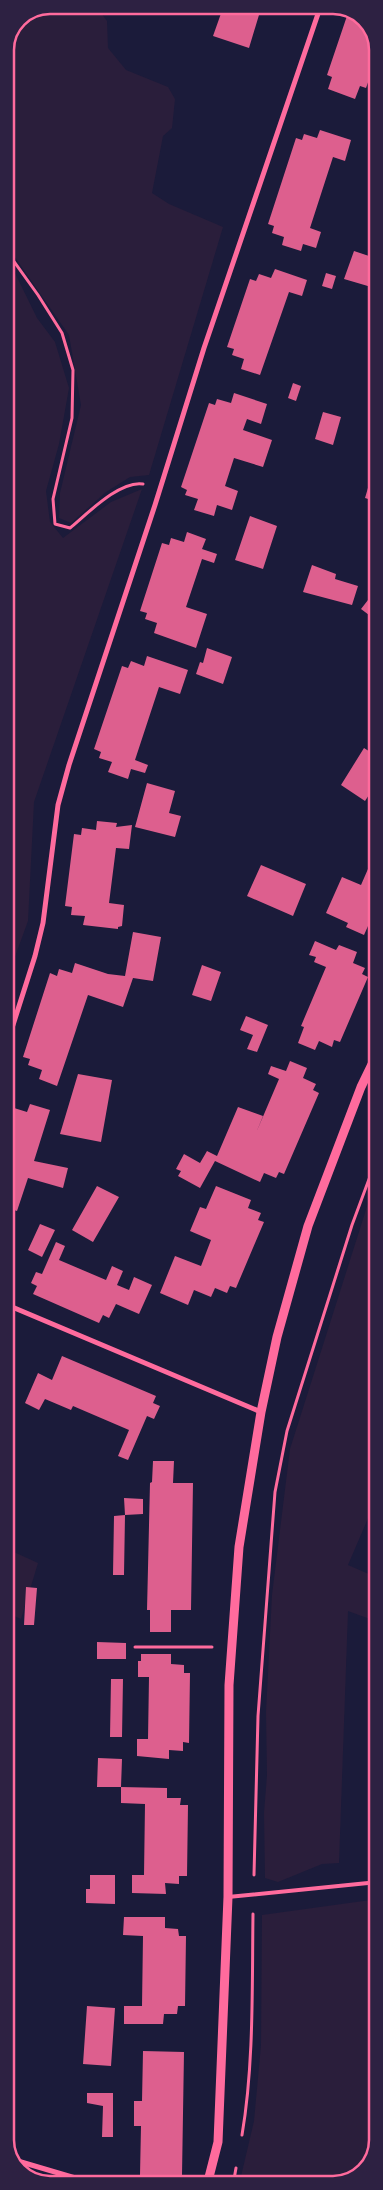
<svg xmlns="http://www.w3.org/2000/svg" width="383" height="2190" font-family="'DejaVu Sans',sans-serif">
  <rect width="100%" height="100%" fill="#1b1b3a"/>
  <path fill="#2a1e3b" d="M 49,5 L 95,5 L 107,21 L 108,48 L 126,70 L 168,87 L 175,99 L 172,128 L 163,136 L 152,193 L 169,204 L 223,227 L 149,475 L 130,477 L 106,492 L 71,523 L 59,518 L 60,493 L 81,405 L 69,335 L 5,243 L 5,49 L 18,18 Z
    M 5,258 L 14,271 L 37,318 L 55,342 L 69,388 L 59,444 L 46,491 L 50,522 L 63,538 L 111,502 L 142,489 L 34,802 L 28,921 L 5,984 Z
    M 378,1172 L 378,1495 L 348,1565 L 378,1578 L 378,1622 L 348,1611 L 339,1863 L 322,1864 L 278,1882 L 265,1878 L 264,1813 L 267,1775 L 266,1712 L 272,1595 L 290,1449 Z
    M 5,1548 L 38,1563 L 21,1619 L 5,1612 Z
    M 378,1899 L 378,2141 L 367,2170 L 340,2185 L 239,2185 L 254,2121 L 261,2045 L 262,1915 Z"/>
  <path fill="#dd5f8e" d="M 224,5 L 262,5 L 249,48 L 213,36 Z
    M 349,10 L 365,18 L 378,43 L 378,54 L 366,88 L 360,86 L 355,99 L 328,89 L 332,77 L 327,75 Z
    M 320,130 L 351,140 L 345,161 L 333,157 L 321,194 L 310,228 L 321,232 L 316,248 L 303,244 L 301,251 L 282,245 L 284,237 L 272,233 L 274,226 L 268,224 L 296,138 L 302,140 L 304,134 L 317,138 Z
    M 354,251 L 378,259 L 378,289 L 344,279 Z
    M 275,269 L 307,280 L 302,296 L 289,292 L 260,375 L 241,369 L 244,359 L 232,355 L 234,349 L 227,347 L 250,279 L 256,281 L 259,274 L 271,278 Z
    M 326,273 L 336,276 L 332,289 L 322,286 Z
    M 293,383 L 301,386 L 296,401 L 288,398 Z
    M 234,393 L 267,404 L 261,424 L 247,419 L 243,430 L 272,440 L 263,467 L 234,458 L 225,486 L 238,491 L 232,510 L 217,505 L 214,516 L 194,510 L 198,499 L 185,495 L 187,490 L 181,487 L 209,403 L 215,405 L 217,399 L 231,403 Z
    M 323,412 L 341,417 L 333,445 L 315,439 Z
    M 370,481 L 378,483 L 378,502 L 365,498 Z
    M 250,516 L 277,526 L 263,569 L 235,560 Z
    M 187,532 L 206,539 L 202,549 L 217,554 L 214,563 L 202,559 L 186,607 L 207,614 L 196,648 L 154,633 L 157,623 L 145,619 L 147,613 L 140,611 L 162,543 L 169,545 L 171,538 L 184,542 Z
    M 312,565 L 336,574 L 335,579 L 358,586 L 352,605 L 303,592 Z
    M 368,600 L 376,605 L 369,615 L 361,609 Z
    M 207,648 L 232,657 L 223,684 L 196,674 L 200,662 L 203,663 Z
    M 147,656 L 188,670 L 180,694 L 159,687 L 135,760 L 148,765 L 145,773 L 131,769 L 128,779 L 108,772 L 112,762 L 99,758 L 101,752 L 94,749 L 122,666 L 128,668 L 131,661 L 144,666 Z
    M 364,748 L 378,757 L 378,781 L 365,801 L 341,785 Z
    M 147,783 L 175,791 L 169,813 L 181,816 L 175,837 L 135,827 Z
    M 97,821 L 117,823 L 116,827 L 132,825 L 129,849 L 116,848 L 109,903 L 124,905 L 122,926 L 118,927 L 118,929 L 83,925 L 85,916 L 71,915 L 72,907 L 65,906 L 74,834 L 81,835 L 82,828 L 96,830 Z
    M 378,846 L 378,930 L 368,926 L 364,935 L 346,927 L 348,923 L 326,913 L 342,877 L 361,885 Z
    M 261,865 L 306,884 L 293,916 L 247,896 Z
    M 133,932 L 161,937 L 153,981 L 133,978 L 123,1007 L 88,995 L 57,1086 L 39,1079 L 42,1070 L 28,1065 L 30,1059 L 23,1057 L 50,973 L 57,976 L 59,969 L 72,973 L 75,963 L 108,974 L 125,976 Z
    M 315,941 L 336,950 L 339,945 L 357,952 L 353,963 L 365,968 L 362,974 L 368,977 L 340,1042 L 334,1040 L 332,1047 L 319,1041 L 315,1050 L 298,1043 L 304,1027 L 301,1026 L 326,967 L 314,962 L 316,957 L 309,955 Z
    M 202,965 L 221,972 L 211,1001 L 192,995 Z
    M 246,1016 L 268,1025 L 257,1052 L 247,1049 L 253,1035 L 240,1030 Z
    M 290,1061 L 307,1068 L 303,1078 L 316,1084 L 313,1090 L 319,1093 L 284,1174 L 279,1172 L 276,1178 L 264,1173 L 260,1182 L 215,1161 L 200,1188 L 178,1176 L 181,1171 L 176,1169 L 184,1154 L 200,1163 L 207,1151 L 217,1156 L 238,1107 L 263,1116 L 256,1133 L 279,1079 L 268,1074 L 271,1066 L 286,1071 Z
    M 78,1074 L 112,1080 L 101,1142 L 60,1134 Z
    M 30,1104 L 50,1110 L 34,1161 L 68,1168 L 63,1188 L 28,1178 L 17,1211 L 5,1207 L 5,1111 L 12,1113 L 14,1108 L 27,1112 Z
    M 97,1186 L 119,1197 L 93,1242 L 72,1230 Z
    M 216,1186 L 251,1200 L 248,1208 L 261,1213 L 258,1220 L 264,1222 L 236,1288 L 230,1286 L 227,1293 L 215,1288 L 211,1297 L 194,1290 L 188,1305 L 160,1293 L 175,1256 L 201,1266 L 211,1240 L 190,1231 L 200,1207 L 206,1209 Z
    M 40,1224 L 55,1230 L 42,1257 L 28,1250 Z
    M 56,1242 L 65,1246 L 59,1260 L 106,1280 L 112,1266 L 123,1271 L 117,1285 L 129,1290 L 134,1277 L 152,1285 L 139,1314 L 116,1304 L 109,1318 L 103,1315 L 99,1323 L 33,1294 L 37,1286 L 31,1283 L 36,1272 L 42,1274 Z
    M 62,1356 L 156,1396 L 153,1403 L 160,1406 L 154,1419 L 147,1416 L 128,1460 L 118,1456 L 129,1430 L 73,1406 L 71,1410 L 45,1399 L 39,1410 L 25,1403 L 38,1373 L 52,1380 Z
    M 153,1461 L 174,1461 L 173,1483 L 193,1483 L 191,1610 L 171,1610 L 171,1632 L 150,1632 L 150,1610 L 147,1610 L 150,1483 L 152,1482 Z
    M 124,1498 L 143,1499 L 143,1514 L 125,1515 Z
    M 125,1515 L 124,1575 L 113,1575 L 114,1516 Z
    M 26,1587 L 37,1588 L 34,1625 L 24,1625 Z
    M 97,1642 L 126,1643 L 126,1659 L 97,1659 Z
    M 141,1654 L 171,1654 L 171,1664 L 184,1665 L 184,1673 L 190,1673 L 189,1743 L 183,1742 L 183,1751 L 169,1750 L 169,1759 L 137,1756 L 137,1739 L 148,1739 L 149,1677 L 138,1677 L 138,1661 L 141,1661 Z
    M 111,1679 L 123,1679 L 122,1737 L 110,1737 Z
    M 98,1758 L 122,1759 L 121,1787 L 167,1788 L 167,1798 L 181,1798 L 180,1805 L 188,1805 L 187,1876 L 179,1876 L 179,1884 L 165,1883 L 166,1894 L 132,1893 L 132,1875 L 144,1875 L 145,1804 L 121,1803 L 121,1787 L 97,1787 Z
    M 90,1875 L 115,1875 L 115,1904 L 86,1903 L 86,1889 L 90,1889 Z
    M 124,1917 L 165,1917 L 165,1928 L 178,1929 L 179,1936 L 186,1936 L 185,2006 L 178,2006 L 177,2014 L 164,2014 L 163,2024 L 124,2024 L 124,2006 L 142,2006 L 143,1936 L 123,1935 Z
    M 87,2006 L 115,2008 L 111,2066 L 83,2064 Z
    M 143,2051 L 184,2052 L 182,2175 L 140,2175 L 141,2126 L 134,2126 L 134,2101 L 142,2101 Z
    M 87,2093 L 113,2093 L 113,2137 L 102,2137 L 103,2106 L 87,2103 Z"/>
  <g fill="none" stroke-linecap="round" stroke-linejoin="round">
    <path stroke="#ff6b9d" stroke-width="3" d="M 5,249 L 38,295 L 62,333 L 73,370 L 72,418 L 53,499 L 55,524 L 70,528 C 87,514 120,480 143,484
      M 135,1647 L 212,1647
      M 254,1875 L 258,1716 L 275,1492 L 287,1431 L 352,1225 L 378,1155
      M 242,2135 C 254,2065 252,1986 253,1914
      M 233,2185 L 236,2168"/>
    <path stroke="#ff6b9d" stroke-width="4" d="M 373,1882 L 374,1645 L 378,1646
      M 228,1897 L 378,1882"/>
    <path stroke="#ff6b9d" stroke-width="5" d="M 5,1050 L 35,956 L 43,923 L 58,805 L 69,765 L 155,505 L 204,348 L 321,5
      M 5,1304 L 261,1412
      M 11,2159 L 99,2185"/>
    <path stroke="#ff6b9d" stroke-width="9" d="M 207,2185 L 218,2142 L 228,1897 L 229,1685 L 239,1547 L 261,1412 L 277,1337 L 308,1226 L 361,1087 L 378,1052"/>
  </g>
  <path d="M0 0H383V2190H0ZM50 14H333A36 36 0 0 1 369 50V2140A36 36 0 0 1 333 2176H50A36 36 0 0 1 14 2140V50A36 36 0 0 1 50 14Z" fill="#2d2142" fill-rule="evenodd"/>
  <path fill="none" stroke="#ff6b9d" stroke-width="2.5" d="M50 14H333A36 36 0 0 1 369 50V2140A36 36 0 0 1 333 2176H50A36 36 0 0 1 14 2140V50A36 36 0 0 1 50 14Z"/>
</svg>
